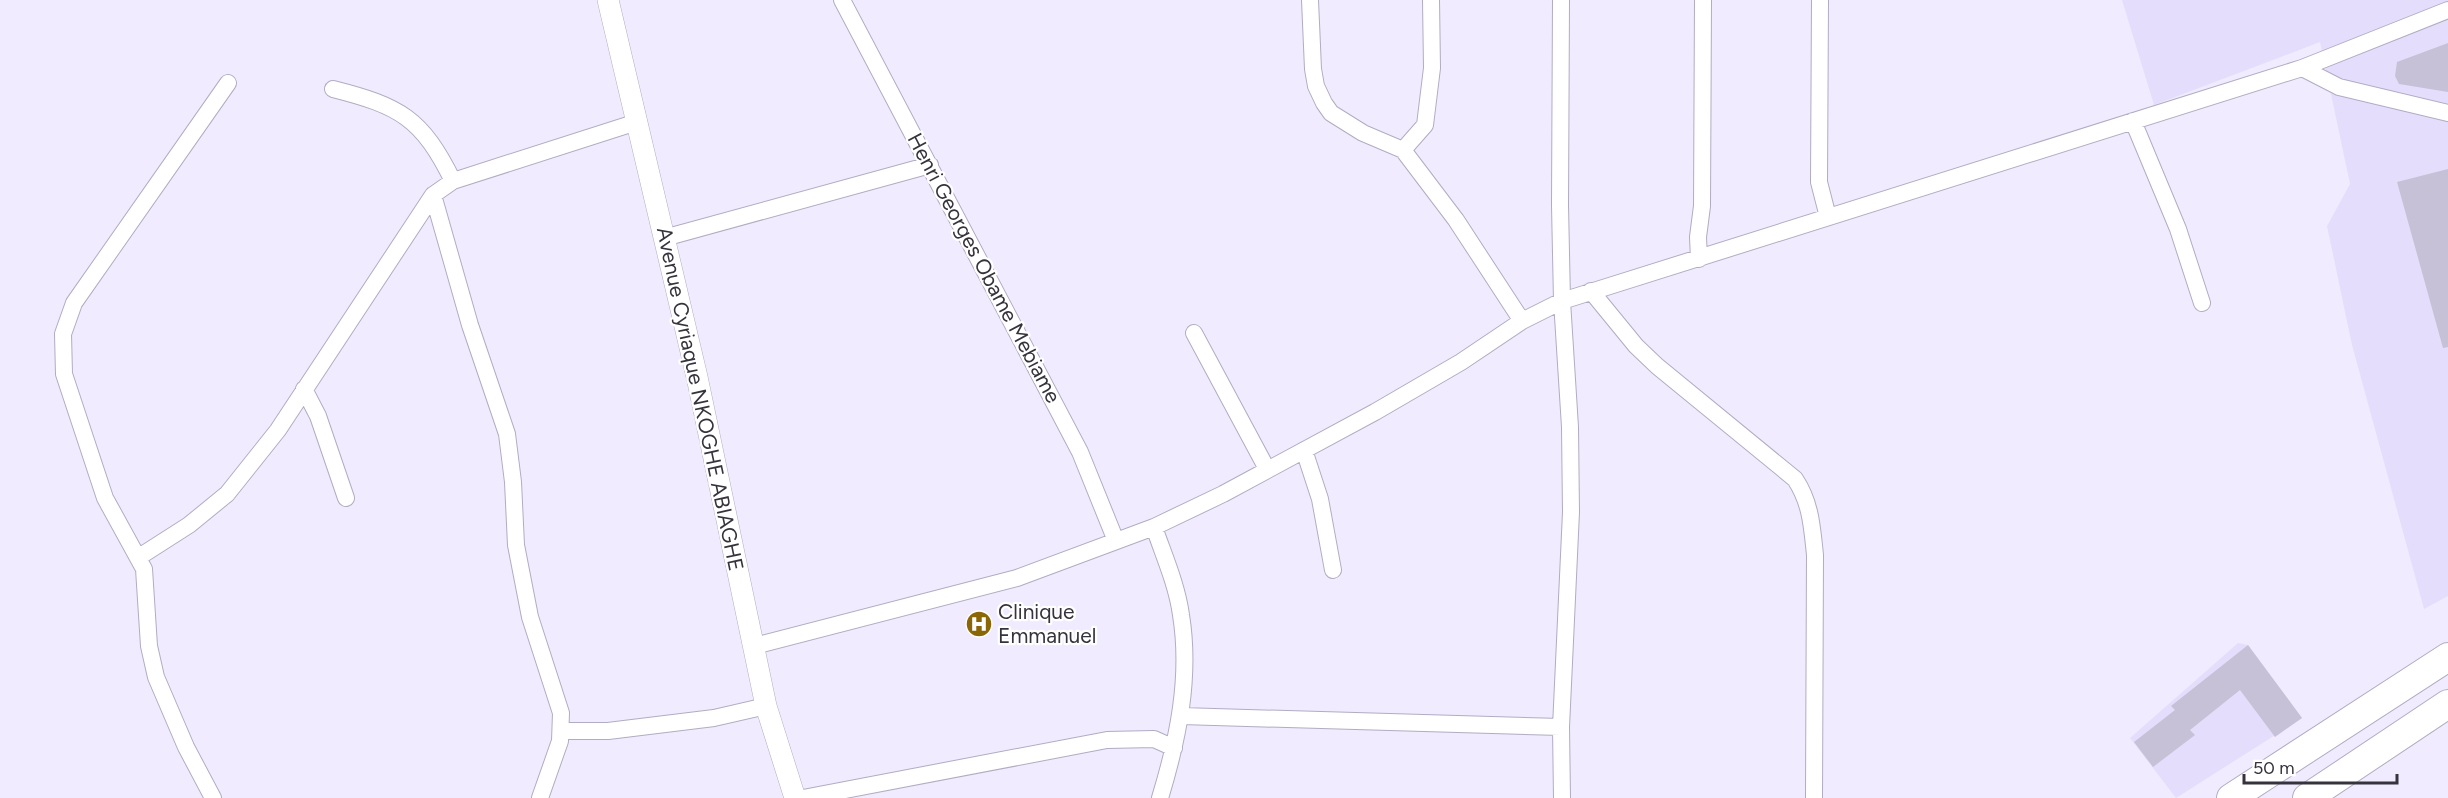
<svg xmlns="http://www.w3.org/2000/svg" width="2448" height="798" font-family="Figtree,sans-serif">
  <rect width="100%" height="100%" fill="#f0ebfe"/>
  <path fill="#e5ddfc" d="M 2122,0 L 2448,0 L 2448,596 L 2424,609 L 2352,345 L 2327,226 L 2350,184 L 2320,42 L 2154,105 Z
    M 2238,643 L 2248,645 L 2302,718 L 2176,798 L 2130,738 Z"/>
  <path fill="#c7c1d7" d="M 2448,43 L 2448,92 L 2399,84 L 2395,76 L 2397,62 Z
    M 2448,169 L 2448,347 L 2443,348 L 2397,182 Z
    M 2248,645 L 2302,718 L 2275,737 L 2240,690 L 2190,730 L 2195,735 L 2153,767 L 2134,742 L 2175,710 L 2171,706 Z"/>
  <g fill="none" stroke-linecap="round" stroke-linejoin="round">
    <defs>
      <path id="minor" d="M 842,0 L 1080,452 L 1116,541
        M 1310,0 L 1313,69 L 1316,86 L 1324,103 L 1331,113 L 1363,133 L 1403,150 L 1456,220 L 1522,321
        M 1561,0 L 1560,205 L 1562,301 L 1570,427 L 1571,512 L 1561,727 L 1562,798
        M 1820,0 L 1819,182 L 1828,217
        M 2302,68 L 2339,87 L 2448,113
        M 333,89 C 400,106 422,118 453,181
        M 2133,121 L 2178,229 L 2202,303
        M 1403,150 L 1425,125 L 1432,68 L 1431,0
        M 433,195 L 470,325 L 507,434 L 513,482 L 516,545 L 530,617 L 561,713 L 560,741 L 540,798
        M 664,238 L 930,165
        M 1699,259 L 1698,237 L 1702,206 L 1703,0
        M 1591,291 L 1636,346 L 1657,366 L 1795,479 C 1811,503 1812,527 1815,555 L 1814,798
        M 1194,333 L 1267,469
        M 304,389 L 318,416 L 346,498
        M 1304,450 L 1320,499 L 1333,570
        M 1154,527 C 1164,556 1177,585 1181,615 C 1191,677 1178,739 1160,798
        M 139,557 L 189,525 L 227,494 L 278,430 L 433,195 L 453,181 L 637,122
        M 754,646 L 1017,578 L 1154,527 L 1223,494 L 1375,412 L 1461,362 L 1522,321 L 1562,301 L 2302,68 L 2448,10
        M 1181,716 L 1561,727
        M 562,731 L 608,731 L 714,718 L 766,706
        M 213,798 L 186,747 L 156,677 L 149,646 L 144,569 L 105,498 L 64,374 L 63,334 L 74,303 L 228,83
        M 803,798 L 1107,740 L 1154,739 L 1174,748"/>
      <path id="tertiary" d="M 608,0 L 697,377 L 766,706 L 795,798"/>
      <path id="trunk" d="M 2231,798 L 2448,657
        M 2307,798 L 2448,704"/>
    </defs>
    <use href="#minor" stroke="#b2acc2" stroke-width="18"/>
    <use href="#tertiary" stroke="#b2acc2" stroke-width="22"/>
    <use href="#trunk" stroke="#b2acc2" stroke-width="30"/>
    <use href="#minor" stroke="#fff" stroke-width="16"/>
    <use href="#tertiary" stroke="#fff" stroke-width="21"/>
    <use href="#trunk" stroke="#fff" stroke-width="28"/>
  </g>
  <defs>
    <symbol id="hospital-disc" viewBox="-11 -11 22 22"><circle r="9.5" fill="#8b6606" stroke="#fff"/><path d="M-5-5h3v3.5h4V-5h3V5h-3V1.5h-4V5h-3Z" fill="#fff"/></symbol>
  </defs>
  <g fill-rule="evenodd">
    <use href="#hospital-disc" x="964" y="609" width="30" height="30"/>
  </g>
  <g text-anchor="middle" stroke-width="4.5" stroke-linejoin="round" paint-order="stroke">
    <g font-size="21" fill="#36333c" stroke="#fff">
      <text transform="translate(984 268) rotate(62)" y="7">Henri Georges Obame Mebiame</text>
      <text transform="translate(700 399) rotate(78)" y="7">Avenue Cyriaque NKOGHE ABIAGHE</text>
    </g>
    <g font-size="21" fill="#36333c" stroke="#fff" text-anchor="start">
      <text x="998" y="619">Clinique<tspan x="998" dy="24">Emmanuel</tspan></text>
    </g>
  </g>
  <path d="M2244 774v9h153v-9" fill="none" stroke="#36333c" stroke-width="3"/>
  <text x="2253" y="774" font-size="18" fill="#36333c" stroke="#ffffff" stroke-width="4.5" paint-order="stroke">50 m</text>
</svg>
